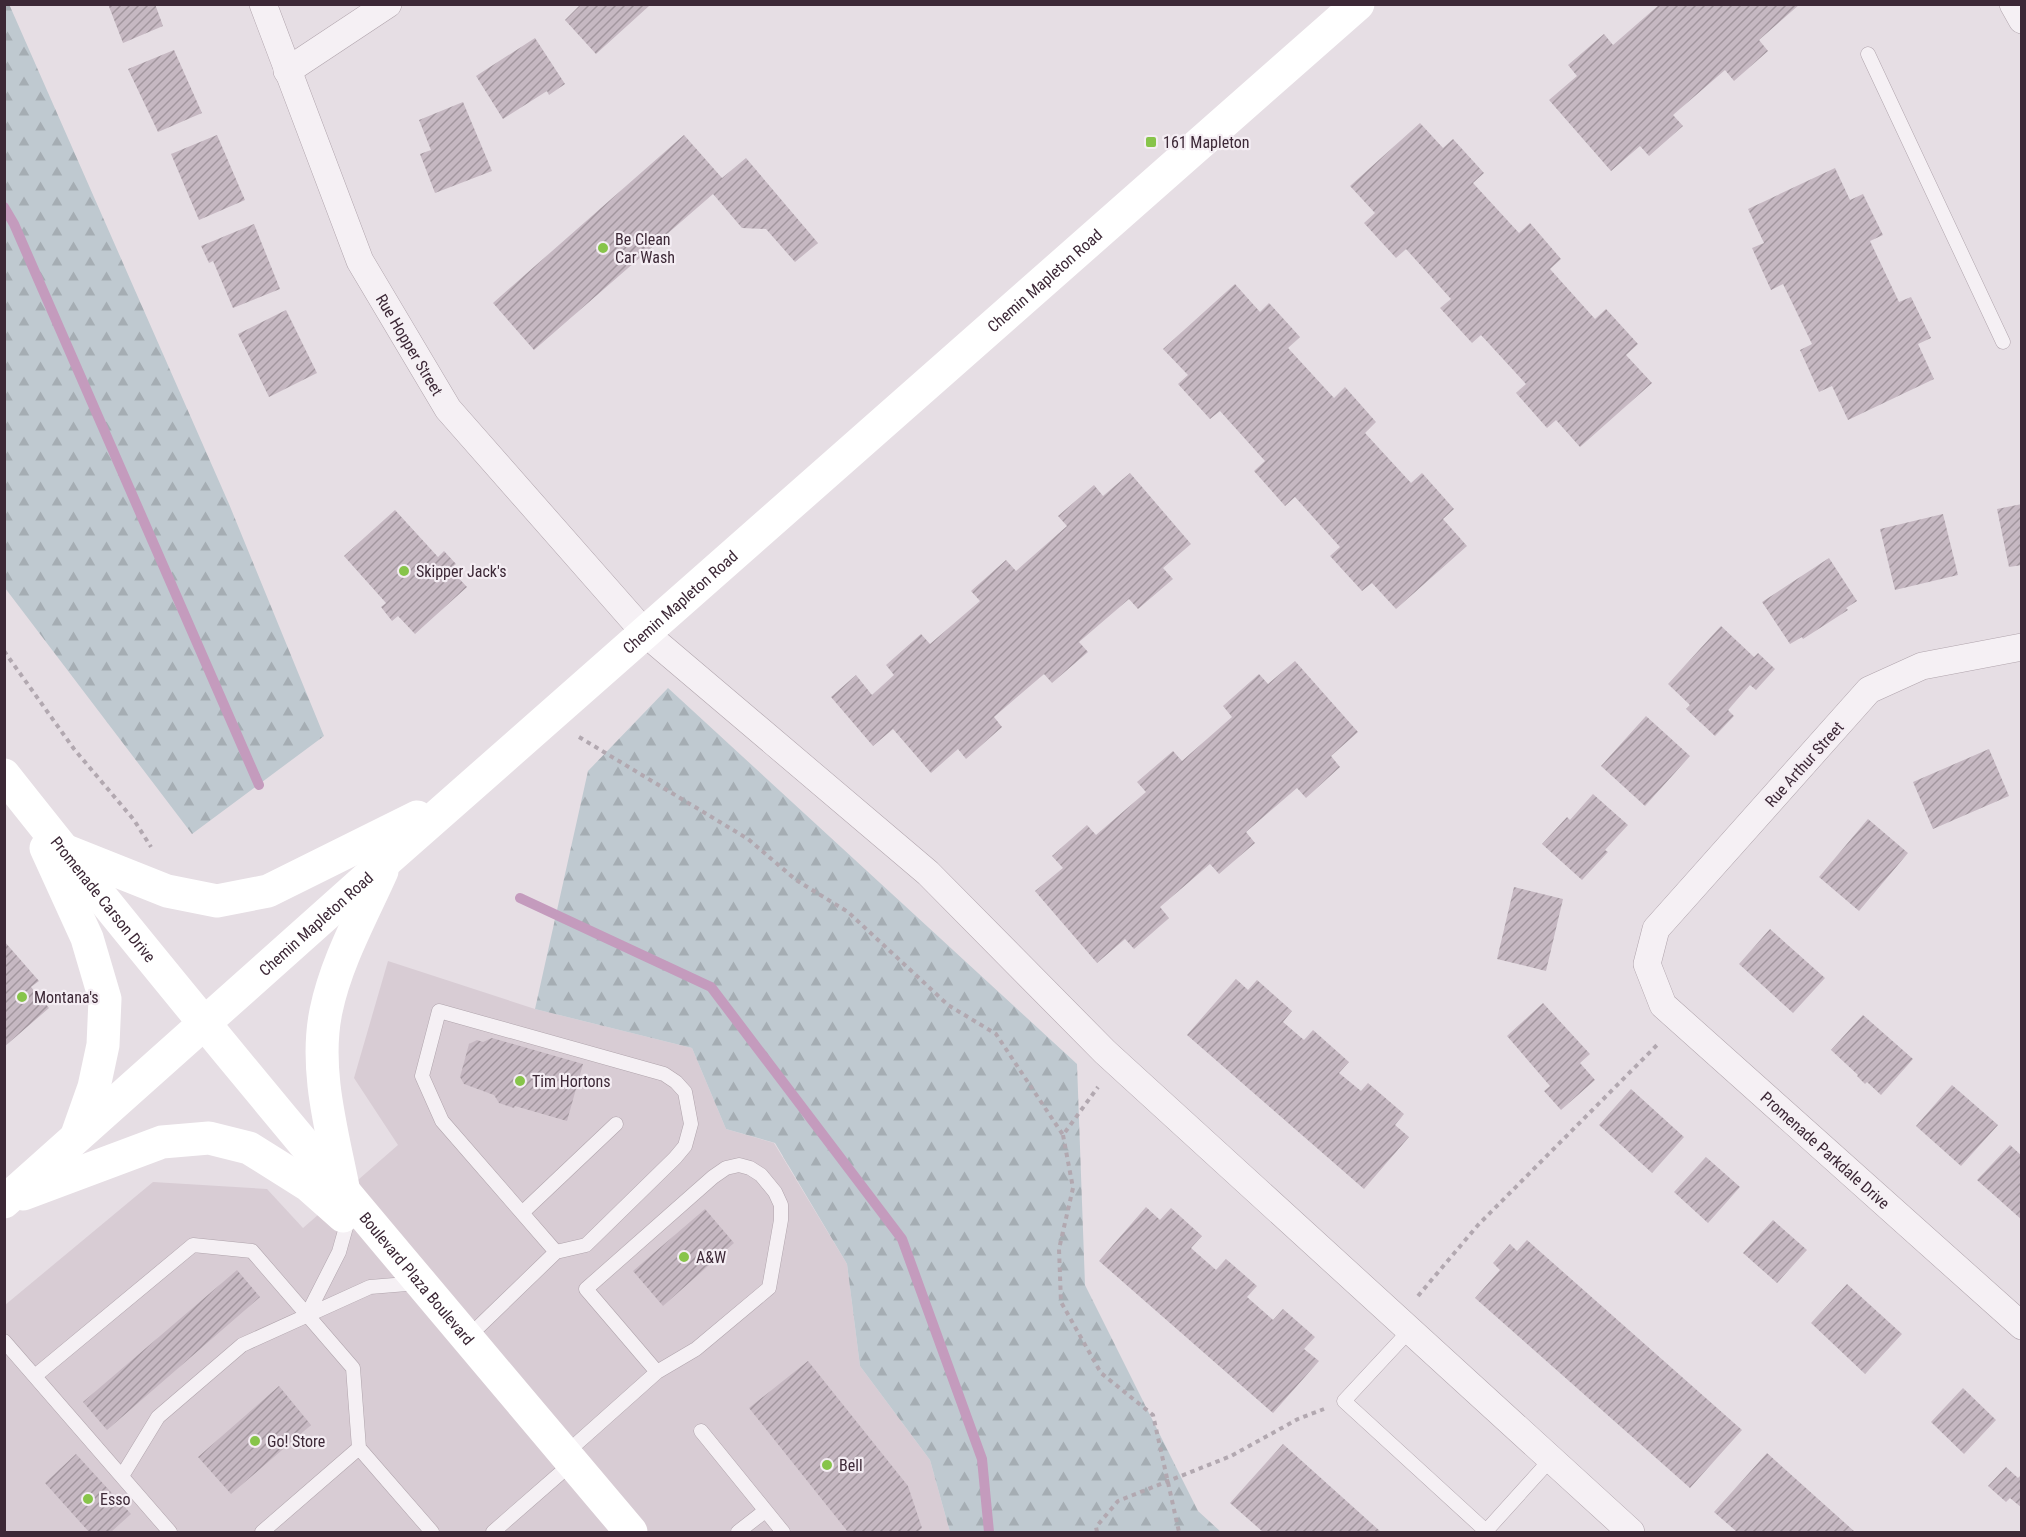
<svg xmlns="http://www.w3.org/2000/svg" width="2026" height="1537" font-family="'Roboto Condensed',sans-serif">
  <defs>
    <pattern id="forest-firs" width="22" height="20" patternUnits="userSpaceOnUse" patternTransform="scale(1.5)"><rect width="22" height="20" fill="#bfc9d0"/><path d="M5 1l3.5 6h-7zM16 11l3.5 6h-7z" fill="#a5adb3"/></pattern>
    <pattern id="building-hatch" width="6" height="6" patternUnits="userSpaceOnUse" patternTransform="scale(1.5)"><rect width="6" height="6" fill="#c6b8c2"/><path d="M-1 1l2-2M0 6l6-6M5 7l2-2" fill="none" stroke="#a2969e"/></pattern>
  </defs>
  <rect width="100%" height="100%" fill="#e6dee4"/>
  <path fill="#d8ccd4" d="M 388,961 L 535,1009 L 692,1048 L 726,1129 L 774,1143 L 847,1264 L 860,1366 L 930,1460 L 950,1532 L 5,1532 L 5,1305 L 153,1182 L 267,1189 L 303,1228 L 398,1145 L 354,1078 Z"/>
  <path fill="url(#forest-firs)" d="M 9,4 L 229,504 L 324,736 L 192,834 L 5,588 L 4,5 Z
    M 668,688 L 1077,1064 L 1085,1285 L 1198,1511 L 1221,1532 L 950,1532 L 930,1460 L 860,1366 L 847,1264 L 775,1143 L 726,1129 L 692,1048 L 535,1009 L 588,771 Z"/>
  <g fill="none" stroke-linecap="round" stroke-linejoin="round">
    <path stroke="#c49bbd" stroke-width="10" d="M 4,207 L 14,224 L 259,785
      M 520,898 L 711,987 L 902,1239 L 982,1459 L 989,1532"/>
  </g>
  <path fill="url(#building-hatch)" d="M 108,4 L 155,4 L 163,26 L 123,43 Z
    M 581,4 L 648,4 L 649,6 L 596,54 L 565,20 Z
    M 1660,4 L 1800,4 L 1759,40 L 1768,51 L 1734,81 L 1725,70 L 1673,115 L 1683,126 L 1649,156 L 1640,146 L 1611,171 L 1549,100 L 1577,76 L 1568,65 L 1604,34 L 1613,45 Z
    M 535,38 L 565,84 L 549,95 L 547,91 L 503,119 L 476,76 Z
    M 174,50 L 202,113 L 158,132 L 128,69 Z
    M 463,102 L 492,171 L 435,193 L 420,154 L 431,150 L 419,120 Z
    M 1420,123 L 1443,148 L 1453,139 L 1484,173 L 1473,183 L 1519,233 L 1530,223 L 1561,259 L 1550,269 L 1595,319 L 1606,309 L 1638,344 L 1626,355 L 1652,383 L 1580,447 L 1556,420 L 1547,428 L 1516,393 L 1526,384 L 1481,335 L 1472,343 L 1440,308 L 1451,299 L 1406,249 L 1396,258 L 1364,223 L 1375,213 L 1350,186 Z
    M 217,135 L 245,200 L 199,220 L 171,154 Z
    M 684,135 L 722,178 L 746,158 L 818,243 L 795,262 L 766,229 L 742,228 L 713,194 L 534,350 L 493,303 Z
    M 1835,168 L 1850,200 L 1863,194 L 1883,235 L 1870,241 L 1899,302 L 1911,297 L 1931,338 L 1918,344 L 1934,379 L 1848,420 L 1832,386 L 1819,392 L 1800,350 L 1812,344 L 1783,284 L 1771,290 L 1752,248 L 1764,243 L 1748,209 Z
    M 254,224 L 280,289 L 233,308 L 213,261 L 209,263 L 201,246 Z
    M 1235,284 L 1260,312 L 1269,303 L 1300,337 L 1288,348 L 1334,398 L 1345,387 L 1376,422 L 1365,433 L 1411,483 L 1422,473 L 1454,509 L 1443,519 L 1467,546 L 1396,609 L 1372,583 L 1362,591 L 1330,556 L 1340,547 L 1295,497 L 1285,506 L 1254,471 L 1265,461 L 1220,411 L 1210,419 L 1178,384 L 1188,375 L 1163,349 Z
    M 286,310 L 317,373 L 269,397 L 238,334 Z
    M 1130,473 L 1191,544 L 1163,568 L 1173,579 L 1138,609 L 1129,599 L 1079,642 L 1088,652 L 1052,683 L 1044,674 L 994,717 L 1002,727 L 966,759 L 958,749 L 931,773 L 893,729 L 873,746 L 831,697 L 856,675 L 872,695 L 894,675 L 886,665 L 921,634 L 930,644 L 980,601 L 971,591 L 1006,560 L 1016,571 L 1067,526 L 1058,516 L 1094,485 L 1103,496 Z
    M 2022,504 L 2022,565 L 2009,567 L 1997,509 Z
    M 395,510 L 438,557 L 444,551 L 456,564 L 450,569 L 467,587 L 415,634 L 398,616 L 392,621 L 381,607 L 386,603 L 344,556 Z
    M 1943,514 L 1958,575 L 1895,590 L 1880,529 Z
    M 1829,558 L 1857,601 L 1846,608 L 1848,610 L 1803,639 L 1802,637 L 1790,644 L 1762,602 Z
    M 1721,626 L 1754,657 L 1758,653 L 1775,669 L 1756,690 L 1750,685 L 1728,710 L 1734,716 L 1715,736 L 1686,709 L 1690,705 L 1668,684 Z
    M 1295,661 L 1358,732 L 1331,756 L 1340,767 L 1306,798 L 1297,788 L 1246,832 L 1255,843 L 1219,874 L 1210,864 L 1160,907 L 1169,918 L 1134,949 L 1125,939 L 1097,963 L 1035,891 L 1063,868 L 1052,856 L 1087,825 L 1096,835 L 1146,792 L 1137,782 L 1173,751 L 1182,761 L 1232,717 L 1223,706 L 1259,674 L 1268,684 Z
    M 1646,716 L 1690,756 L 1645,806 L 1601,766 Z
    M 1989,749 L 2009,796 L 1933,829 L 1913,782 Z
    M 1593,794 L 1628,825 L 1605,850 L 1608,852 L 1582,880 L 1542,844 L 1567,817 L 1570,820 Z
    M 1868,819 L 1908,853 L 1859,911 L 1819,877 Z
    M 1514,887 L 1563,899 L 1546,971 L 1497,959 Z
    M 1770,929 L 1825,978 L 1793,1013 L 1739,964 Z
    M 4,941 L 39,981 L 31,987 L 49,1008 L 4,1047 Z
    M 1236,979 L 1248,990 L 1257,980 L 1292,1011 L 1283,1022 L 1304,1040 L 1313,1030 L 1349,1062 L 1339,1073 L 1361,1091 L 1368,1083 L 1404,1114 L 1395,1125 L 1409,1137 L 1364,1189 L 1187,1035 Z
    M 1543,1003 L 1590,1054 L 1580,1063 L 1595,1080 L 1561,1110 L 1544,1091 L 1550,1086 L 1507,1036 Z
    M 1863,1015 L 1913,1059 L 1881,1095 L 1867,1082 L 1865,1084 L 1857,1076 L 1858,1075 L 1831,1050 Z
    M 492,1038 L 583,1064 L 567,1121 L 515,1106 L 514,1108 L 499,1103 L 494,1095 L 464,1084 L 460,1077 L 469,1044 L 477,1040 L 483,1042 Z
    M 1952,1085 L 1998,1125 L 1961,1166 L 1916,1126 Z
    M 1631,1089 L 1684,1137 L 1652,1173 L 1599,1125 Z
    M 2010,1145 L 2022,1156 L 2022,1220 L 1977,1180 Z
    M 1706,1157 L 1740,1187 L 1708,1223 L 1674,1192 Z
    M 1146,1207 L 1160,1220 L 1171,1208 L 1202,1236 L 1191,1248 L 1216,1270 L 1226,1259 L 1257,1286 L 1247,1297 L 1273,1320 L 1283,1309 L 1315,1337 L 1304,1349 L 1319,1361 L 1273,1413 L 1099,1261 Z
    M 705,1209 L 734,1243 L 663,1306 L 633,1271 Z
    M 1773,1220 L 1807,1250 L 1777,1283 L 1743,1253 Z
    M 1527,1240 L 1742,1430 L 1690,1488 L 1475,1298 L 1500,1270 L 1493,1263 L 1510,1244 L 1517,1251 Z
    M 237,1270 L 260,1297 L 107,1430 L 83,1402 Z
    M 1847,1284 L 1902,1334 L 1865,1374 L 1811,1323 Z
    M 808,1361 L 908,1486 L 922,1528 L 917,1532 L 848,1532 L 749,1408 Z
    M 279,1386 L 311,1425 L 231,1494 L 198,1457 Z
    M 1963,1388 L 1996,1420 L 1964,1454 L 1931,1422 Z
    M 1283,1444 L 1381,1532 L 1263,1532 L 1230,1503 Z
    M 1767,1453 L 1855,1532 L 1737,1532 L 1714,1512 Z
    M 76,1454 L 131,1514 L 111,1532 L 89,1532 L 45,1483 Z
    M 2006,1467 L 2018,1478 L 2022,1474 L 2022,1508 L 2010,1498 L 2006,1502 L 1988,1486 Z"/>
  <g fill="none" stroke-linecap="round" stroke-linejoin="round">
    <defs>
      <path id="lane" d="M 1868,54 L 2003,342
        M 522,1213 L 616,1124
        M 307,1315 L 339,1252 L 348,1220
        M 1410,1330 L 1344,1401 L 1486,1531 L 1551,1459
        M 467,1338 L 556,1252 L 586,1245 L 675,1158 L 685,1146 L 691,1124 L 685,1092 L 676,1082 L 664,1074 L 439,1011 L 422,1076 L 442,1121 L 556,1252
        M 4,1341 L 170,1532
        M 35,1376 L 193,1245 L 252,1251 L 353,1368 L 359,1448
        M 701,1431 L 783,1532
        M 565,1454 L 657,1372 L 696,1349 L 769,1288 L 781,1220 L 781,1205 L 775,1192 L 761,1175 L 750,1168 L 739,1165 L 726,1168 L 713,1177 L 586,1289 L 657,1372
        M 122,1476 L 158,1417 L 242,1345 L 370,1287 L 419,1283
        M 262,1532 L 359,1448 L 432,1532
        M 493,1532 L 572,1463
        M 738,1532 L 765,1511"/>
      <g id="street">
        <path id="s1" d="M 263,4 L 360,261 L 448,409 L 645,633 L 928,873 L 1105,1052 L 1631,1532"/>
        <path d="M 2013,4 L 2022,20"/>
        <path d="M 287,71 L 388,4"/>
        <path id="s2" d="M 2022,647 L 1922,666 L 1869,690 L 1656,929 L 1647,964 L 1663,1005 L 2022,1326"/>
      </g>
    </defs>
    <use href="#lane" stroke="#b0a4ac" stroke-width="15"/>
    <use href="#street" stroke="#b0a4ac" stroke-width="28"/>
    <path stroke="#b2a8b0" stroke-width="4" stroke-dasharray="4.5 4.5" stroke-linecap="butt" d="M 4,651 L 74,749 L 134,820 L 151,847
      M 579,737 L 748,839 L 796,880 L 848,912 L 948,1005 L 996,1034 L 1063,1135 L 1098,1087
      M 1063,1135 L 1073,1188 L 1059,1249 L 1061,1302 L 1101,1373 L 1153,1415 L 1179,1532
      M 1418,1296 L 1478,1225 L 1659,1043
      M 1097,1532 L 1096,1527 L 1118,1501 L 1231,1456 L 1298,1419 L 1324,1409"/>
    <use href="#lane" stroke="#f5f0f4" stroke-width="14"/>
    <use href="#street" stroke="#f5f0f4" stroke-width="27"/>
    <g stroke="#fff" stroke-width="33">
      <path id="s3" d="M 4,775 C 207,1032 420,1282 631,1532"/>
      <path d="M 46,848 L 87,938 L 105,999 L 103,1045 L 94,1087 L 77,1135"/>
      <path d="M 64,850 L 167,891 L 217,901 L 268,891 L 417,817"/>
      <path d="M 343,1187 C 332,1131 314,1069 326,1011 C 336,962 362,916 382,871"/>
      <path d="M 23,1194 L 162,1142 L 209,1138 L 249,1148 L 308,1185 L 343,1216"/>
      <path id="s4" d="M 4,1202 L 386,861 L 1358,4"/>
    </g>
  </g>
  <g fill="#87c44a" stroke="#f4edf3" stroke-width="2">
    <rect x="1145" y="136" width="12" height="12" rx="3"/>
    <circle cx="603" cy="248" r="6"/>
    <circle cx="404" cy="571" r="6"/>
    <circle cx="22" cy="997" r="6"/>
    <circle cx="520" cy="1081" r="6"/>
    <circle cx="684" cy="1257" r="6"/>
    <circle cx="255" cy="1441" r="6"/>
    <circle cx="827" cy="1465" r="6"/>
    <circle cx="88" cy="1499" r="6"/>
  </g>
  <g text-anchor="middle" stroke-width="4.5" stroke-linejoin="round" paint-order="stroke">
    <g font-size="16" fill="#3c2836" stroke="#f4edf3" text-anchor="start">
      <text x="1163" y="148">161 Mapleton</text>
      <text x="615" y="245">Be Clean<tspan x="615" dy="18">Car Wash</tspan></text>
      <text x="416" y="577">Skipper Jack's</text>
      <text x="34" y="1003">Montana's</text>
      <text x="532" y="1087">Tim Hortons</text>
      <text x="696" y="1263">A&amp;W</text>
      <text x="267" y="1447">Go! Store</text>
      <text x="839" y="1471">Bell</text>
      <text x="100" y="1505">Esso</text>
    </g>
    <g font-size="16" fill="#3c2836" stroke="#f4edf3">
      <text dy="6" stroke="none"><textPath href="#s4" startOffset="1390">Chemin Mapleton Road</textPath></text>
      <text dy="6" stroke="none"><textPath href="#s1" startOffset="372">Rue Hopper Street</textPath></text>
      <text dy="6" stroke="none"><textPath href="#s4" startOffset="904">Chemin Mapleton Road</textPath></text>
      <text transform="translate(1804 764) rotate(-48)" y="6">Rue Arthur Street</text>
      <text dy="6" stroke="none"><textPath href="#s3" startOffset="159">Promenade Carson Drive</textPath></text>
      <text dy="6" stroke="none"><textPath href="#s4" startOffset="418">Chemin Mapleton Road</textPath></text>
      <text dy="6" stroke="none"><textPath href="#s2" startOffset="778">Promenade Parkdale Drive</textPath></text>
      <text dy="6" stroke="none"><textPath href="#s3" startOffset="651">Boulevard Plaza Boulevard</textPath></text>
    </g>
  </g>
  <rect width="2026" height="1537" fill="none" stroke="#3c2836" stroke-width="12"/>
</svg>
